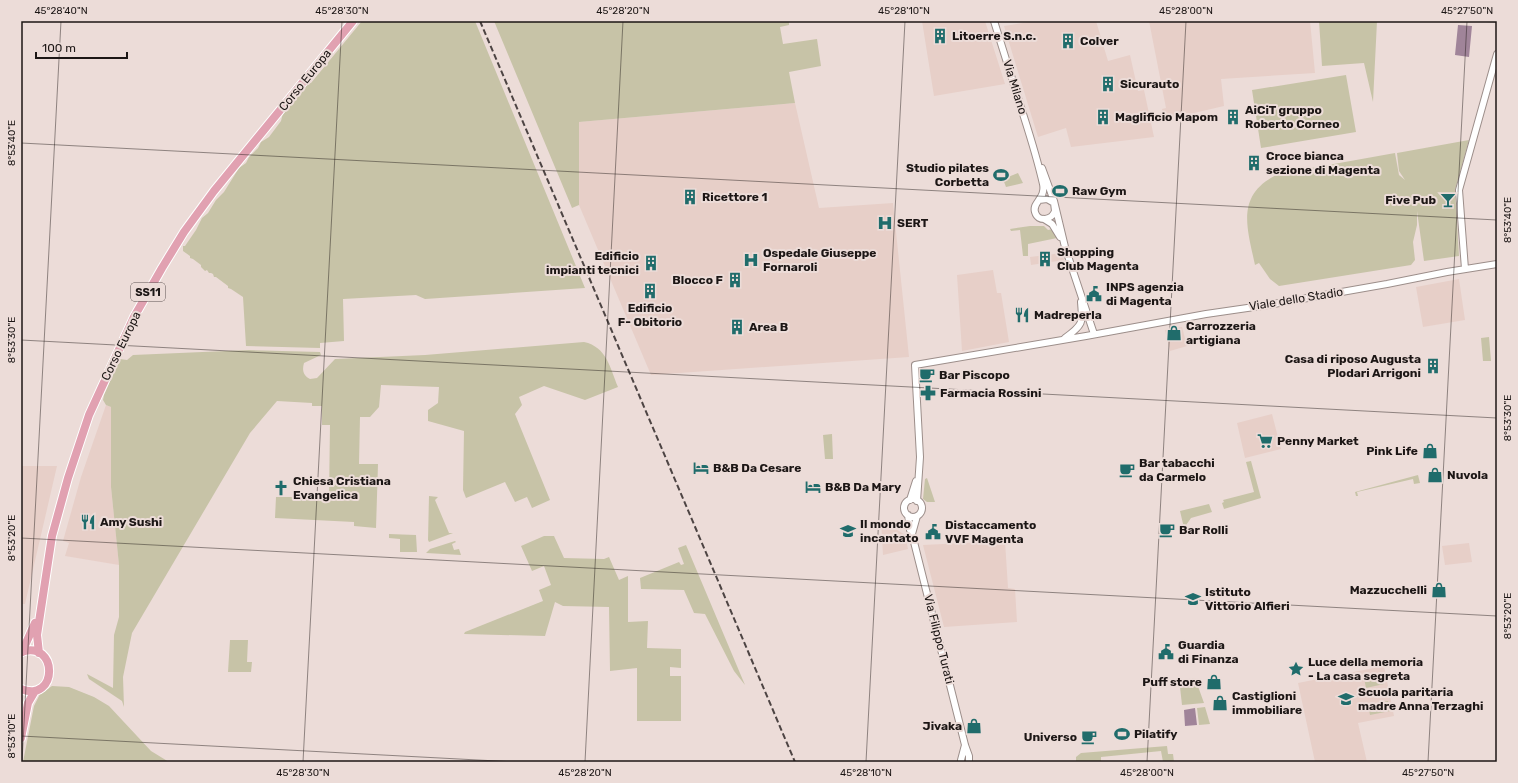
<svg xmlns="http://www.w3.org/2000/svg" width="1518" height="783" font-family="Rubik,sans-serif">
  <rect width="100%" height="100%" fill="#ecdcd8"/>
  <path fill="#e7cfc8" d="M 922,21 L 985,21 L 1005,84 L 934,96 Z
    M 1035,21 L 1096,21 L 1108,61 L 1130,55 L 1138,91 L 1144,90 L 1154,137 L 1071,147 L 1066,128 L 1038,137 L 1004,26 Z
    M 1149,21 L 1310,21 L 1315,73 L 1221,79 L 1224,106 L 1164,120 L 1162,109 L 1166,108 Z
    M 795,103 L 819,208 L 893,203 L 909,357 L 651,375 L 579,205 L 579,122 Z
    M 1062,253 L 1064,260 L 1031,265 L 1030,257 Z
    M 993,270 L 997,293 L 1001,293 L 1009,342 L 962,351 L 957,275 Z
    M 1459,279 L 1465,320 L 1423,327 L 1416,287 Z
    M 1182,327 L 1187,346 L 1170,351 L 1165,330 Z
    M 106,405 L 111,407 L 111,487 L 119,565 L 65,556 L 69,543 L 63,541 L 81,477 Z
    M 1272,414 L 1281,449 L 1245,458 L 1237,423 Z
    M 21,466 L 57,466 L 25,604 L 21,604 Z
    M 881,521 L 884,521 L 905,535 L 908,549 L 883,555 Z
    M 1005,541 L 1008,588 L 1015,589 L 1017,622 L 944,627 L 923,545 Z
    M 1469,543 L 1472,562 L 1445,565 L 1442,546 Z
    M 1384,666 L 1394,716 L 1358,723 L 1367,762 L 1315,762 L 1298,683 Z"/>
  <path fill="#c7c3a7" d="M 362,21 L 475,21 L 585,288 L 425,299 L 416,295 L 343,299 L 344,341 L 320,343 L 320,348 L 246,346 L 243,297 L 231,289 L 228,288 L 228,286 L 216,277 L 214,277 L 213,274 L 211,273 L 209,273 L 207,270 L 205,271 L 201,267 L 201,265 L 193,259 L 190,258 L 190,256 L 183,251 L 183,246 L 185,246 L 196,230 L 202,218 L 208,213 L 216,200 L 224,192 L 239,168 L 246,163 L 249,157 L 258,148 L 261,142 L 269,137 L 281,121 L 283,113 L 302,92 L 304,86 L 308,83 L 311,83 Z
    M 494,21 L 789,21 L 789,25 L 780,27 L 783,44 L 817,39 L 821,66 L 789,72 L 795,103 L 579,122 L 579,205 L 572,208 Z
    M 1319,21 L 1377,21 L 1373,102 L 1364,63 L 1322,66 Z
    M 1346,75 L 1356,132 L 1261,148 L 1252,90 Z
    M 1469,140 L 1455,190 L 1459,256 L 1424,261 L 1417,211 L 1417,225 L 1413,242 L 1415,260 L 1411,265 L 1279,286 L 1270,279 L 1259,263 L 1255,265 C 1247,227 1235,195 1278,174 L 1395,153 L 1399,175 L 1405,180 L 1399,171 L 1397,153 Z
    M 1018,173 L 1023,183 L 1006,187 L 1003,179 Z
    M 1030,226 L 1044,226 L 1048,230 L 1053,229 L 1057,238 L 1028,244 L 1028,256 L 1023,256 L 1020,230 L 1011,231 L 1010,229 Z
    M 1489,337 L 1491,361 L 1483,361 L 1481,338 Z
    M 584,342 C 607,347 610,368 618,387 L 585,400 L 544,386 L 519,397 L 522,405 L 515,414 L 550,500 L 532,508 L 527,497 L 515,502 L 505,482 L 466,498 L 463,490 L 464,431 L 428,421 L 428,410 L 438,403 L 439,387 L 381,385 L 379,407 L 370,417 L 360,417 L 359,464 L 378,464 L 376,528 L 354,526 L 354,522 L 275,518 L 276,497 L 329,497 L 330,425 L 322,425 L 322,406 L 312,406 L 312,403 L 277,401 L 250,433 L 132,633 L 123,677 L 124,707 L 122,701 L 89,679 L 87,674 L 113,688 L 114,635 L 119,617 L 119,565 L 111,487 L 111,407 L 106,405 L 103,400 L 104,395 L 120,359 L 127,360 L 133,355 L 249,350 L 320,352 L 321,355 L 304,363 C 302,370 303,375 310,379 L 317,378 L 335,359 L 425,355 Z
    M 832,434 L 833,459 L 825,459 L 823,435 Z
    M 1251,461 L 1261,498 L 1224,509 L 1222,503 L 1224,502 L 1223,500 L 1254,492 L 1246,462 Z
    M 1418,475 L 1420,483 L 1414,484 L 1413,479 L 1357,492 L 1358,496 L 1356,496 L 1355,492 Z
    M 927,478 L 935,502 L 927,502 L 923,499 L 925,479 Z
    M 429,496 L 438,497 L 435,500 L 449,533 L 453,533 L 429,542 L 428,540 Z
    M 1209,504 L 1212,512 L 1191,518 L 1184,528 L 1180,511 Z
    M 389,534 L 416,535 L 417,552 L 400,552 L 400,539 L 389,538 Z
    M 544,536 L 554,536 L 564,558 L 604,559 L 609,557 L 619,580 L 628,576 L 628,622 L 648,621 L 647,648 L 681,649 L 681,668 L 670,667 L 670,676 L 681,676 L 681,721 L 637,721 L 637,668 L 610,671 L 609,607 L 563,606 L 555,602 L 545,636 L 464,634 L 465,632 L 543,601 L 539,590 L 551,585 L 544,566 L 532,571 L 521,546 Z
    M 455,541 L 456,542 L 452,544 L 454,550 L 459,549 L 461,555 L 426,553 L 430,549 Z
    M 686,545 L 745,685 L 734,671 L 705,614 L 694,613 L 684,590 L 641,589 L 640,578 L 679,562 L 681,565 L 684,564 L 678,548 Z
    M 230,640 L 248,640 L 247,662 L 252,662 L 251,672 L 228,672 Z
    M 1382,674 L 1384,684 L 1366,688 L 1364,678 Z
    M 1195,678 L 1204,703 L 1182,705 L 1180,687 L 1189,686 L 1189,679 Z
    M 52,686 L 69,687 L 94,697 L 109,706 L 151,751 L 169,762 L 23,762 L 34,706 L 40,694 Z
    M 1388,701 L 1390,711 L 1370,715 L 1368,705 Z
    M 1205,707 L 1210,724 L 1199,725 L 1197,708 Z
    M 1167,746 L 1168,754 L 1173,754 L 1174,762 L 1163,762 L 1161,751 L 1101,757 L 1101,762 L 1076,762 L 1076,757 L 1081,753 Z"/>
  <path fill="#a08499" d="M 1458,25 L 1472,26 L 1469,57 L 1455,55 Z
    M 1195,708 L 1197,725 L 1185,726 L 1184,710 Z"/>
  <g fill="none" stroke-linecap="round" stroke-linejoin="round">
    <defs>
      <path id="tertiary" d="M 994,21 C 1004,53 1014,85 1024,117 C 1031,139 1038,162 1043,184 C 1046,199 1032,202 1035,212 C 1038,223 1052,220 1055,211 L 1054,203 L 1047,199 L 1039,200
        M 1042,168 L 1054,201 L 1065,247 L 1094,334
        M 1044,219 L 1052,224 L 1060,237
        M 1465,269 L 1459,190 L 1497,54
        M 1065,338 C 1083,325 1083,323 1081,302
        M904 508a9 9 0 1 1 18 0a9 9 0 1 1-18 0Z
        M 910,500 L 916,481
        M 917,501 L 920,457 L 915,365 L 1086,336 L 1206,314 L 1268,305 L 1387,284 L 1447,272 L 1497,264
        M 908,515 L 910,530 L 912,534 L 965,745 L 969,756 L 969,762
        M 912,534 L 917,516
        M 961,760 L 965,745"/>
      <path id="primary" d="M 21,652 C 59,639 58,704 21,689
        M 22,652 L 35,623
        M 39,653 L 37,635 L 52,536 L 68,478 L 89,415 L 134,317 L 162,268 L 184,232 L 214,191 L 353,21
        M 21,738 L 28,703 L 35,691"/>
    </defs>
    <use href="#tertiary" stroke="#9c8e8a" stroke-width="8"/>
    <use href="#primary" stroke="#fff" stroke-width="10"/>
    <use href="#tertiary" stroke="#fff" stroke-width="6"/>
    <use href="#primary" stroke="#e1a1b1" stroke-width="8"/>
    <path stroke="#4d4443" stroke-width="2" stroke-dasharray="6 3" stroke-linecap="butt" d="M 480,21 L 795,762"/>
  </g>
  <path fill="none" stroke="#1c1615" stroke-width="1" stroke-opacity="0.45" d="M 1475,21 L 1497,22M 21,143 L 1497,220M 21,340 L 1497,418M 21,538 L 1497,616M 21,736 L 516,762M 22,762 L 61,21M 303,762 L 342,21M 585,762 L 623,21M 866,762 L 905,21M 1147,762 L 1186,21M 1428,762 L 1467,21"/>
  <defs>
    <symbol id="building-bare" viewBox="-9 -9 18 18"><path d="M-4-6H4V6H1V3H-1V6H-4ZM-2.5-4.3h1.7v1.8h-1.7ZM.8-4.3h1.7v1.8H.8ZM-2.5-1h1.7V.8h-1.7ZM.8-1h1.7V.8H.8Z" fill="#206c6b" stroke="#ecdcd8" stroke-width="2.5" paint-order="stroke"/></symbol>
    <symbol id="stadium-bare" viewBox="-9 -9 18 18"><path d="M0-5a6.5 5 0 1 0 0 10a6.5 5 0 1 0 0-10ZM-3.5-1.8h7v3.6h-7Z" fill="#206c6b" stroke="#ecdcd8" stroke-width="2.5" paint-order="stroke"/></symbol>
    <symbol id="bar-bare" viewBox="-9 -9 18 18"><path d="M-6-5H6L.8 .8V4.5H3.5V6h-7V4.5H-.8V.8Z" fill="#206c6b" stroke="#ecdcd8" stroke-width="2.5" paint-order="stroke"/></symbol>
    <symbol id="hospital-bare" viewBox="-9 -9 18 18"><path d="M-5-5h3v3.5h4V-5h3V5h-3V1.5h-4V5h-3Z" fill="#206c6b" stroke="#ecdcd8" stroke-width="2.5" paint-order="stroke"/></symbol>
    <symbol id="civic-bare" viewBox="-9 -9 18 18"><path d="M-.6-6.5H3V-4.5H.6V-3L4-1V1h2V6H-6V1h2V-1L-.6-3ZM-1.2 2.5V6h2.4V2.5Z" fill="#206c6b" stroke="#ecdcd8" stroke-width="2.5" paint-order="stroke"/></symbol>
    <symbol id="restaurant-bare" viewBox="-9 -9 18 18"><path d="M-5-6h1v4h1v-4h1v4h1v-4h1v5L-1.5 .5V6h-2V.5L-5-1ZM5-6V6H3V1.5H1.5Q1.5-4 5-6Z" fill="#206c6b" stroke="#ecdcd8" stroke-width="2.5" paint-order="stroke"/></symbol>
    <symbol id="shop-bare" viewBox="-9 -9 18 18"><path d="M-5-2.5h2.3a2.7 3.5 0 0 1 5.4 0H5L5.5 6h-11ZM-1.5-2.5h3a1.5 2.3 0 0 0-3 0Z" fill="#206c6b" stroke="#ecdcd8" stroke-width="2.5" paint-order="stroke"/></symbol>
    <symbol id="cafe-bare" viewBox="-9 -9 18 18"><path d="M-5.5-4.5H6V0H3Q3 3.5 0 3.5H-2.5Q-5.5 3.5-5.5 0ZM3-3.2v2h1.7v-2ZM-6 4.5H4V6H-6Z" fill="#206c6b" stroke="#ecdcd8" stroke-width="2.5" paint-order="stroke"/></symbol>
    <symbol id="pharmacy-bare" viewBox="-9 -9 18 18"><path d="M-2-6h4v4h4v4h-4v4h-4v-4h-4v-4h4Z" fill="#206c6b" stroke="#ecdcd8" stroke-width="2.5" paint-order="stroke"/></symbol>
    <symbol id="supermarket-bare" viewBox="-9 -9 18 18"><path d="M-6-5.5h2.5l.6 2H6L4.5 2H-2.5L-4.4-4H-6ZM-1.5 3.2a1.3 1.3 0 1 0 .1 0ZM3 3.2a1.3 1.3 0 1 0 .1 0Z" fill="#206c6b" stroke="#ecdcd8" stroke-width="2.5" paint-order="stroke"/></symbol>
    <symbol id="hotel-bare" viewBox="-9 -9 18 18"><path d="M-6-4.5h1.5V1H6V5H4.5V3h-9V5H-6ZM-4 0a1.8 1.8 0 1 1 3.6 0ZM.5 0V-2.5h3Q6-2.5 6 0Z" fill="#206c6b" stroke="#ecdcd8" stroke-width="2.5" paint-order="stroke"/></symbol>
    <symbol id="church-bare" viewBox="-9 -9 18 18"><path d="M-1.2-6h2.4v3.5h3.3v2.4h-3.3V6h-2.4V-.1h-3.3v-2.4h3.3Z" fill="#206c6b" stroke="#ecdcd8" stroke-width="2.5" paint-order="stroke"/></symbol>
    <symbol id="school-bare" viewBox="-9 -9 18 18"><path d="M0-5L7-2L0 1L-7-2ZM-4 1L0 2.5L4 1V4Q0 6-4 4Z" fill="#206c6b" stroke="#ecdcd8" stroke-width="2.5" paint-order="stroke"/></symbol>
    <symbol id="sight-bare" viewBox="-9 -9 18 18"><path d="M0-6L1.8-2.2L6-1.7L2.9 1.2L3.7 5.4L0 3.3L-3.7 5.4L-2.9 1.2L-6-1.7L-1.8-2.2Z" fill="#206c6b" stroke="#ecdcd8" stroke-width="2.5" paint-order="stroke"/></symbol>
  </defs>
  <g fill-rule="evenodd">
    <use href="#building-bare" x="929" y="25" width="22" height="22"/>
    <use href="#building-bare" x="1057" y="30" width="22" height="22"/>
    <use href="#building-bare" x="1097" y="73" width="22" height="22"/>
    <use href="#building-bare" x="1092" y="106" width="22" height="22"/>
    <use href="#building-bare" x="1222" y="106" width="22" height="22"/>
    <use href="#building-bare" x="1243" y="152" width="22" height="22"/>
    <use href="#stadium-bare" x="990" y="164" width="22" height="22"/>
    <use href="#stadium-bare" x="1049" y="180" width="22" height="22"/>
    <use href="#building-bare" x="679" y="186" width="22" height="22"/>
    <use href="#bar-bare" x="1437" y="189" width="22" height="22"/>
    <use href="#hospital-bare" x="874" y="212" width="22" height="22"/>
    <use href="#building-bare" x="1034" y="248" width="22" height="22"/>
    <use href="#hospital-bare" x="740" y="249" width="22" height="22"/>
    <use href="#building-bare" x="640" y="252" width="22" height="22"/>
    <use href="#building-bare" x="724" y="269" width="22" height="22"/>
    <use href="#building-bare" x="639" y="280" width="22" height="22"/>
    <use href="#civic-bare" x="1083" y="283" width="22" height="22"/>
    <use href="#restaurant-bare" x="1011" y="304" width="22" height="22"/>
    <use href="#building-bare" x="726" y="316" width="22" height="22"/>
    <use href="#shop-bare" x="1163" y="322" width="22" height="22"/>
    <use href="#building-bare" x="1422" y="355" width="22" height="22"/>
    <use href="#cafe-bare" x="916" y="364" width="22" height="22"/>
    <use href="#pharmacy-bare" x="917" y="382" width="22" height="22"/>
    <use href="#supermarket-bare" x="1254" y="430" width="22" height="22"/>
    <use href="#shop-bare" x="1419" y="440" width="22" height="22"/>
    <use href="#hotel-bare" x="690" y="457" width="22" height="22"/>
    <use href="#cafe-bare" x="1116" y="459" width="22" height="22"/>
    <use href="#shop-bare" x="1424" y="464" width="22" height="22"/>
    <use href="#hotel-bare" x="802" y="476" width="22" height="22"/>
    <use href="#church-bare" x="270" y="477" width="22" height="22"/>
    <use href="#restaurant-bare" x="77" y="511" width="22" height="22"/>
    <use href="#cafe-bare" x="1156" y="519" width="22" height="22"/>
    <use href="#school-bare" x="837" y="520" width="22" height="22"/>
    <use href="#civic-bare" x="922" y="521" width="22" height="22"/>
    <use href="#shop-bare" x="1428" y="579" width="22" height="22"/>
    <use href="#school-bare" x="1182" y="588" width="22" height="22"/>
    <use href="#civic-bare" x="1155" y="641" width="22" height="22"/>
    <use href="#sight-bare" x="1285" y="658" width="22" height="22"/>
    <use href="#shop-bare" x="1203" y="671" width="22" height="22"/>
    <use href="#school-bare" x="1335" y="688" width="22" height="22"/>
    <use href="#shop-bare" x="1209" y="692" width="22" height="22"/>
    <use href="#shop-bare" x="963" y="715" width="22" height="22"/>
    <use href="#stadium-bare" x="1111" y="723" width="22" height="22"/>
    <use href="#cafe-bare" x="1078" y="726" width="22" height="22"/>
  </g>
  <g text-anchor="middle" stroke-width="4" stroke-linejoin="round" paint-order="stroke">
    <rect fill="#ecdcd8" stroke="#5a5150" stroke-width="1" x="131" y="283" width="34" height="18" rx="3"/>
    <g font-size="11" font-weight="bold" fill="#1c1615">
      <text x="148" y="296">SS11</text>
    </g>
    <g font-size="12" font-weight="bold" fill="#1c1615" stroke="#ecdcd8" text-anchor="start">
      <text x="952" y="40">Litoerre S.n.c.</text>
      <text x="1080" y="45">Colver</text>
      <text x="1120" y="88">Sicurauto</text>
      <text x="1245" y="114">AiCiT gruppo<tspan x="1245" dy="14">Roberto Corneo</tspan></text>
      <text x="1115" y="121">Maglificio Mapom</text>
      <text x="1266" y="160">Croce bianca<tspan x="1266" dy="14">sezione di Magenta</tspan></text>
      <text x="989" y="172" text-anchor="end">Studio pilates<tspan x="989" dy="14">Corbetta</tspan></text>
      <text x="1072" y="195">Raw Gym</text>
      <text x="702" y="201">Ricettore 1</text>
      <text x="1436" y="204" text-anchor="end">Five Pub</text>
      <text x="897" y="227">SERT</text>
      <text x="1057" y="256">Shopping<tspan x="1057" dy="14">Club Magenta</tspan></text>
      <text x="763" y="257">Ospedale Giuseppe<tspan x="763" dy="14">Fornaroli</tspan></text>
      <text x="639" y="260" text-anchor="end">Edificio<tspan x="639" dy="14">impianti tecnici</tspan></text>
      <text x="723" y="284" text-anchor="end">Blocco F</text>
      <text x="1106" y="291">INPS agenzia<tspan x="1106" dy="14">di Magenta</tspan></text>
      <text x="650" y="312" text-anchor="middle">Edificio<tspan x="650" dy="14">F- Obitorio</tspan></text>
      <text x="1034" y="319">Madreperla</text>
      <text x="1186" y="330">Carrozzeria<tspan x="1186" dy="14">artigiana</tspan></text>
      <text x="749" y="331">Area B</text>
      <text x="1421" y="363" text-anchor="end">Casa di riposo Augusta<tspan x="1421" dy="14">Plodari Arrigoni</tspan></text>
      <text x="939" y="379">Bar Piscopo</text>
      <text x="940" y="397">Farmacia Rossini</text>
      <text x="1277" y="445">Penny Market</text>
      <text x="1418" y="455" text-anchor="end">Pink Life</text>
      <text x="1139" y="467">Bar tabacchi<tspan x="1139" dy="14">da Carmelo</tspan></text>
      <text x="713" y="472">B&amp;B Da Cesare</text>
      <text x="1447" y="479">Nuvola</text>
      <text x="293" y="485">Chiesa Cristiana<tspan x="293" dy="14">Evangelica</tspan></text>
      <text x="825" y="491">B&amp;B Da Mary</text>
      <text x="100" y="526">Amy Sushi</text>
      <text x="860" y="528">Il mondo<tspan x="860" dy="14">incantato</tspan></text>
      <text x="945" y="529">Distaccamento<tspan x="945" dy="14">VVF Magenta</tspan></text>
      <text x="1179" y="534">Bar Rolli</text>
      <text x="1427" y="594" text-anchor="end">Mazzucchelli</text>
      <text x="1205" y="596">Istituto<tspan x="1205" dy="14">Vittorio Alfieri</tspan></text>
      <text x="1178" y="649">Guardia<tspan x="1178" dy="14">di Finanza</tspan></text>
      <text x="1308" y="666">Luce della memoria<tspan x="1308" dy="14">- La casa segreta</tspan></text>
      <text x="1202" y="686" text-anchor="end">Puff store</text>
      <text x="1358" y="696">Scuola paritaria<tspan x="1358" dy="14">madre Anna Terzaghi</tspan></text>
      <text x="1232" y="700">Castiglioni<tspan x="1232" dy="14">immobiliare</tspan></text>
      <text x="962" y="730" text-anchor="end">Jivaka</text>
      <text x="1134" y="738">Pilatify</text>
      <text x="1077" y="741" text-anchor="end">Universo</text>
    </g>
    <g font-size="12" fill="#1c1615" stroke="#ecdcd8">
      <text transform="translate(305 80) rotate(-51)" y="4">Corso Europa</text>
      <text transform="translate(1015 87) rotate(73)" y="4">Via Milano</text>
      <text transform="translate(1296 299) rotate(-9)" y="4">Viale dello Stadio</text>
      <text transform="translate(121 346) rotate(-64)" y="4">Corso Europa</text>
      <text transform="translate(939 639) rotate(76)" y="4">Via Filippo Turati</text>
    </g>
  </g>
  <rect width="1518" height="783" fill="none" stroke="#ecdcd8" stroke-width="44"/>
  <path d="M36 52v6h91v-6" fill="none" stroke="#1c1615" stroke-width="2"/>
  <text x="42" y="52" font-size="12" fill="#1c1615" stroke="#ecdcd8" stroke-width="3" paint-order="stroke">100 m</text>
  <rect x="22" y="22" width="1474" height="739" fill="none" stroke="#1c1615" stroke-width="1.5"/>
  <g font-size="10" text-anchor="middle" fill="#1c1615">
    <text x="61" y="14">45°28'40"N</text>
    <text x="342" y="14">45°28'30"N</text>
    <text x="623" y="14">45°28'20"N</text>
    <text x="904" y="14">45°28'10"N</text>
    <text x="1186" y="14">45°28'00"N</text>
    <text x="1467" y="14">45°27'50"N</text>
    <text transform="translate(11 143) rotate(-90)" y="4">8°53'40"E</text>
    <text transform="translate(1507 220) rotate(-90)" y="4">8°53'40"E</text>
    <text transform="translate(11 340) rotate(-90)" y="4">8°53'30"E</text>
    <text transform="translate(1507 418) rotate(-90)" y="4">8°53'30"E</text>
    <text transform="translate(11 538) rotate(-90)" y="4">8°53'20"E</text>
    <text transform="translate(1507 616) rotate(-90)" y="4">8°53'20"E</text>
    <text transform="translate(11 736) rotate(-90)" y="4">8°53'10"E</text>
    <text x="303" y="776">45°28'30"N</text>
    <text x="585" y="776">45°28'20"N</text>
    <text x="866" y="776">45°28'10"N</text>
    <text x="1147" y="776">45°28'00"N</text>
    <text x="1428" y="776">45°27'50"N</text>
  </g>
</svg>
